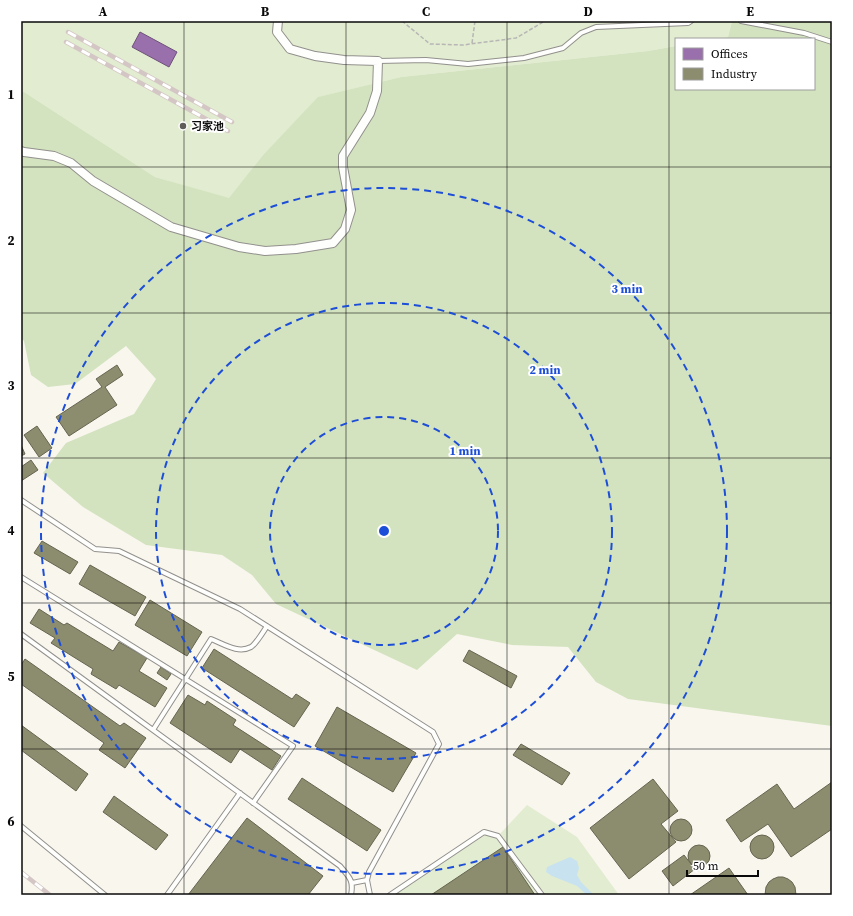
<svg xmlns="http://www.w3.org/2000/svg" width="853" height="916" font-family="'Source Serif 4','Noto Sans SC',serif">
  <rect width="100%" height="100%" fill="#f9f6ee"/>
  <path fill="#e2ecd0" d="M 21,21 L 732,21 L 728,37 L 717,39 L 676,39 L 676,46 L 648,51 L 401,77 L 319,97 L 263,155 L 229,199 L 155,177 L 21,90 Z
    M 527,805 L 577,837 L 619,895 L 390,895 L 484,832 L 498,836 Z"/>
  <path fill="#d3e3bf" d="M 732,21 L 832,21 L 832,726 L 628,699 L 596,682 L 568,647 L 512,645 L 457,634 L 417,670 L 276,604 L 252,575 L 222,555 L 146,545 L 83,507 L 43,473 L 66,443 L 134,414 L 156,379 L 126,346 L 75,384 L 48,387 L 31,375 L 24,341 L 21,337 L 21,90 L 155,177 L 229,198 L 263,155 L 318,97 L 401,77 L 648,51 L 676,46 L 676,89 L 814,89 L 814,39 L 717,39 L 728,37 Z"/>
  <path fill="#c8e3ef" d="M 570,857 L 577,861 L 579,868 L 577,875 L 581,882 L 594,895 L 587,895 L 577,886 L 552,876 L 546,872 L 547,867 Z"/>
  <path fill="#9970ab" stroke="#6e517b" d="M 140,32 L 177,52 L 169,67 L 132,47 Z"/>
  <path fill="#8c8c6e" stroke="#656550" d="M 117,365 L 123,375 L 105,387 L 117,405 L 69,436 L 56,417 L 102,387 L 96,379 Z
    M 37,426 L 52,448 L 39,457 L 24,435 Z
    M 21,445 L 25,454 L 21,456 Z
    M 31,460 L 38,470 L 21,481 L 21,467 Z
    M 42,541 L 78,562 L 70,574 L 34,553 Z
    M 90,565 L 146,597 L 135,616 L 79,584 Z
    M 150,600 L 202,632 L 187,656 L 135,625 Z
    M 39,609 L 64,625 L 67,623 L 113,651 L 119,642 L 147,658 L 139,671 L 167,688 L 155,707 L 119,685 L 116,689 L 91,674 L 93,669 L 51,643 L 55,638 L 30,623 Z
    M 214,649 L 292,699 L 296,694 L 310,703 L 294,727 L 202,668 Z
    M 469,650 L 517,676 L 511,688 L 463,661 Z
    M 25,659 L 120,726 L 124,723 L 146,738 L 125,768 L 99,750 L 104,743 L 21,684 L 21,665 Z
    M 161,667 L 171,674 L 167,680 L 157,673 Z
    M 188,695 L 205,705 L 207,701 L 236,720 L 233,725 L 281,756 L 272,770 L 240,749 L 231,763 L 170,723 Z
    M 337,707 L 416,753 L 393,792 L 315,746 Z
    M 21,725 L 88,774 L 76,791 L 21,750 Z
    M 521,744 L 570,773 L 562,785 L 513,755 Z
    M 302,778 L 381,830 L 367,851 L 288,799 Z
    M 653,779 L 678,811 L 661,824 L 676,842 L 629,879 L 590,828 Z
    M 832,782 L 832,829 L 791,857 L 768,824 L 741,842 L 726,820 L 777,784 L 794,809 Z
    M 114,796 L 168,835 L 156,850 L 103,812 Z
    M 247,818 L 323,876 L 308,895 L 188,895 Z
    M670 830a11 11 0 1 1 22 0a11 11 0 1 1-22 0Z
    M750 847a12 12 0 1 1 24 0a12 12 0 1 1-24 0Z
    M688 856a11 11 0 1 1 22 0a11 11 0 1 1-22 0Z
    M 503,847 L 535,895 L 431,895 Z
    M 684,855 L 695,869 L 673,886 L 662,871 Z
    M 729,868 L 748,895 L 690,895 Z
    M 778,877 L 783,877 L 788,879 L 792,882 L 795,887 L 796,895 L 765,895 L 766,887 L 769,882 L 773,879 Z"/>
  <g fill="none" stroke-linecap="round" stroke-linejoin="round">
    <defs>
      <path id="lane" d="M 741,21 L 804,33 L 832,42
        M 378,61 L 426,60 L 468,64 L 524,58 L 563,48 L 581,33 L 596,27 L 688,23 L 691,21
        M 21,500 L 95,549 L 119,551 L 240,609 L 433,732 L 439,744 L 369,872 L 367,880 L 370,895
        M 21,577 L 293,746 L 253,803
        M 21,634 L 340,866 C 349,877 354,880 351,895
        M 153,730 L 211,639 C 224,644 238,654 251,647 C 256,644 263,632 267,626
        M 21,826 L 105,895
        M 352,883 L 367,880
        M 167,895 L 240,793
        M 390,895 L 484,832 L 498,836 L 542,895"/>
      <path id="street" d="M 21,151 L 24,152 L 54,156 L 71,163 L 93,181 L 171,227 L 239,247 L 265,251 L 296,249 L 333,243 L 345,229 L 351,210 L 343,167 L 343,156 L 370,113 L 377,91 L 378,61 L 344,60 L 315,56 L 290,49 L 277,32 L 278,21"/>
    </defs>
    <use href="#lane" stroke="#92908d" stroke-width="6"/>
    <use href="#street" stroke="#92908d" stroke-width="10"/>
    <path stroke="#b7b6b5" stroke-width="1.5" stroke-dasharray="4 2" stroke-linecap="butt" d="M 402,21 L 430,44 L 463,45 L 516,38 L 545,21
      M 472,43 L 475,21"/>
    <use href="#lane" stroke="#fefefc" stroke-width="4"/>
    <use href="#street" stroke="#fefefc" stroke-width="8"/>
    <defs>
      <path id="rail" d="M 68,32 L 232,122
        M 66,42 L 228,131
        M 21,872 L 50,895"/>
    </defs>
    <use href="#rail" stroke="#d4c6c5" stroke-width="4.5"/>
    <use href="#rail" stroke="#fff" stroke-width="3" stroke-dasharray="9" stroke-linecap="butt"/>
  </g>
  <path fill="none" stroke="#0a0a0a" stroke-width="1" stroke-opacity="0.55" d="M 184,21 L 184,895M 346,21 L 346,895M 507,21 L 507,895M 669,21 L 669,895M 21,167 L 832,167M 21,313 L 832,313M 21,458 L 832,458M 21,603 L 832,603M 21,749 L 832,749"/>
  <g fill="none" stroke="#1d4ed8" stroke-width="2" stroke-dasharray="7 5">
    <circle cx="384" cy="531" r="114"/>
    <circle cx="384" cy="531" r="228"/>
    <circle cx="384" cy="531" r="343"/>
  </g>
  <circle fill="#5e5d5a" stroke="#fff" stroke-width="1.5" cx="183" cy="126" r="4"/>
  <g text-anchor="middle" stroke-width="4" stroke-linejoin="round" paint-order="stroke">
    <g font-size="11" font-weight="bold" fill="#0a0a0a" stroke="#fff" text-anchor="start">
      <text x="191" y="130">习家池</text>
    </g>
  </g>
  <circle cx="384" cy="531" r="6" fill="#1d4ed8" stroke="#fff" stroke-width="2"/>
  <g font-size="12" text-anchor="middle" font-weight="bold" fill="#1d4ed8" stroke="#fff" stroke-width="4" stroke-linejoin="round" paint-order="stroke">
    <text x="627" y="293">3 min</text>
    <text x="545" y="374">2 min</text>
    <text x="465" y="455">1 min</text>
  </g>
  <rect width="853" height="916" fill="none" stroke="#ffffff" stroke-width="44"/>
  <rect x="675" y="38" width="140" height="52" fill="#ffffff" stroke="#9d9d9d"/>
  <rect x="683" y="48" width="20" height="12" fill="#9970ab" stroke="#9d9d9d"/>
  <text x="711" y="58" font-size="12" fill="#0a0a0a">Offices</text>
  <rect x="683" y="68" width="20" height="12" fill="#8c8c6e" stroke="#9d9d9d"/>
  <text x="711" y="78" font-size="12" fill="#0a0a0a">Industry</text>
  <path d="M687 870v6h71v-6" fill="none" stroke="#0a0a0a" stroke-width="2"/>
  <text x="693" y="870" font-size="12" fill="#0a0a0a" stroke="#ffffff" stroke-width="3" paint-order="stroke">50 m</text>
  <rect x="22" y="22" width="809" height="872" fill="none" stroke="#0a0a0a" stroke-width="1.5"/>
  <g font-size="13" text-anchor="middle" font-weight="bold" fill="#0a0a0a">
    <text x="103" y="16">A</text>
    <text x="265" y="16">B</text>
    <text x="426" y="16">C</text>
    <text x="588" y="16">D</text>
    <text x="750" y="16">E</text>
    <text x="11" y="99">1</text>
    <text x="11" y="245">2</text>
    <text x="11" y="390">3</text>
    <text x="11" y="535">4</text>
    <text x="11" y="681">5</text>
    <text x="11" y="826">6</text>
  </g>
</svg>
